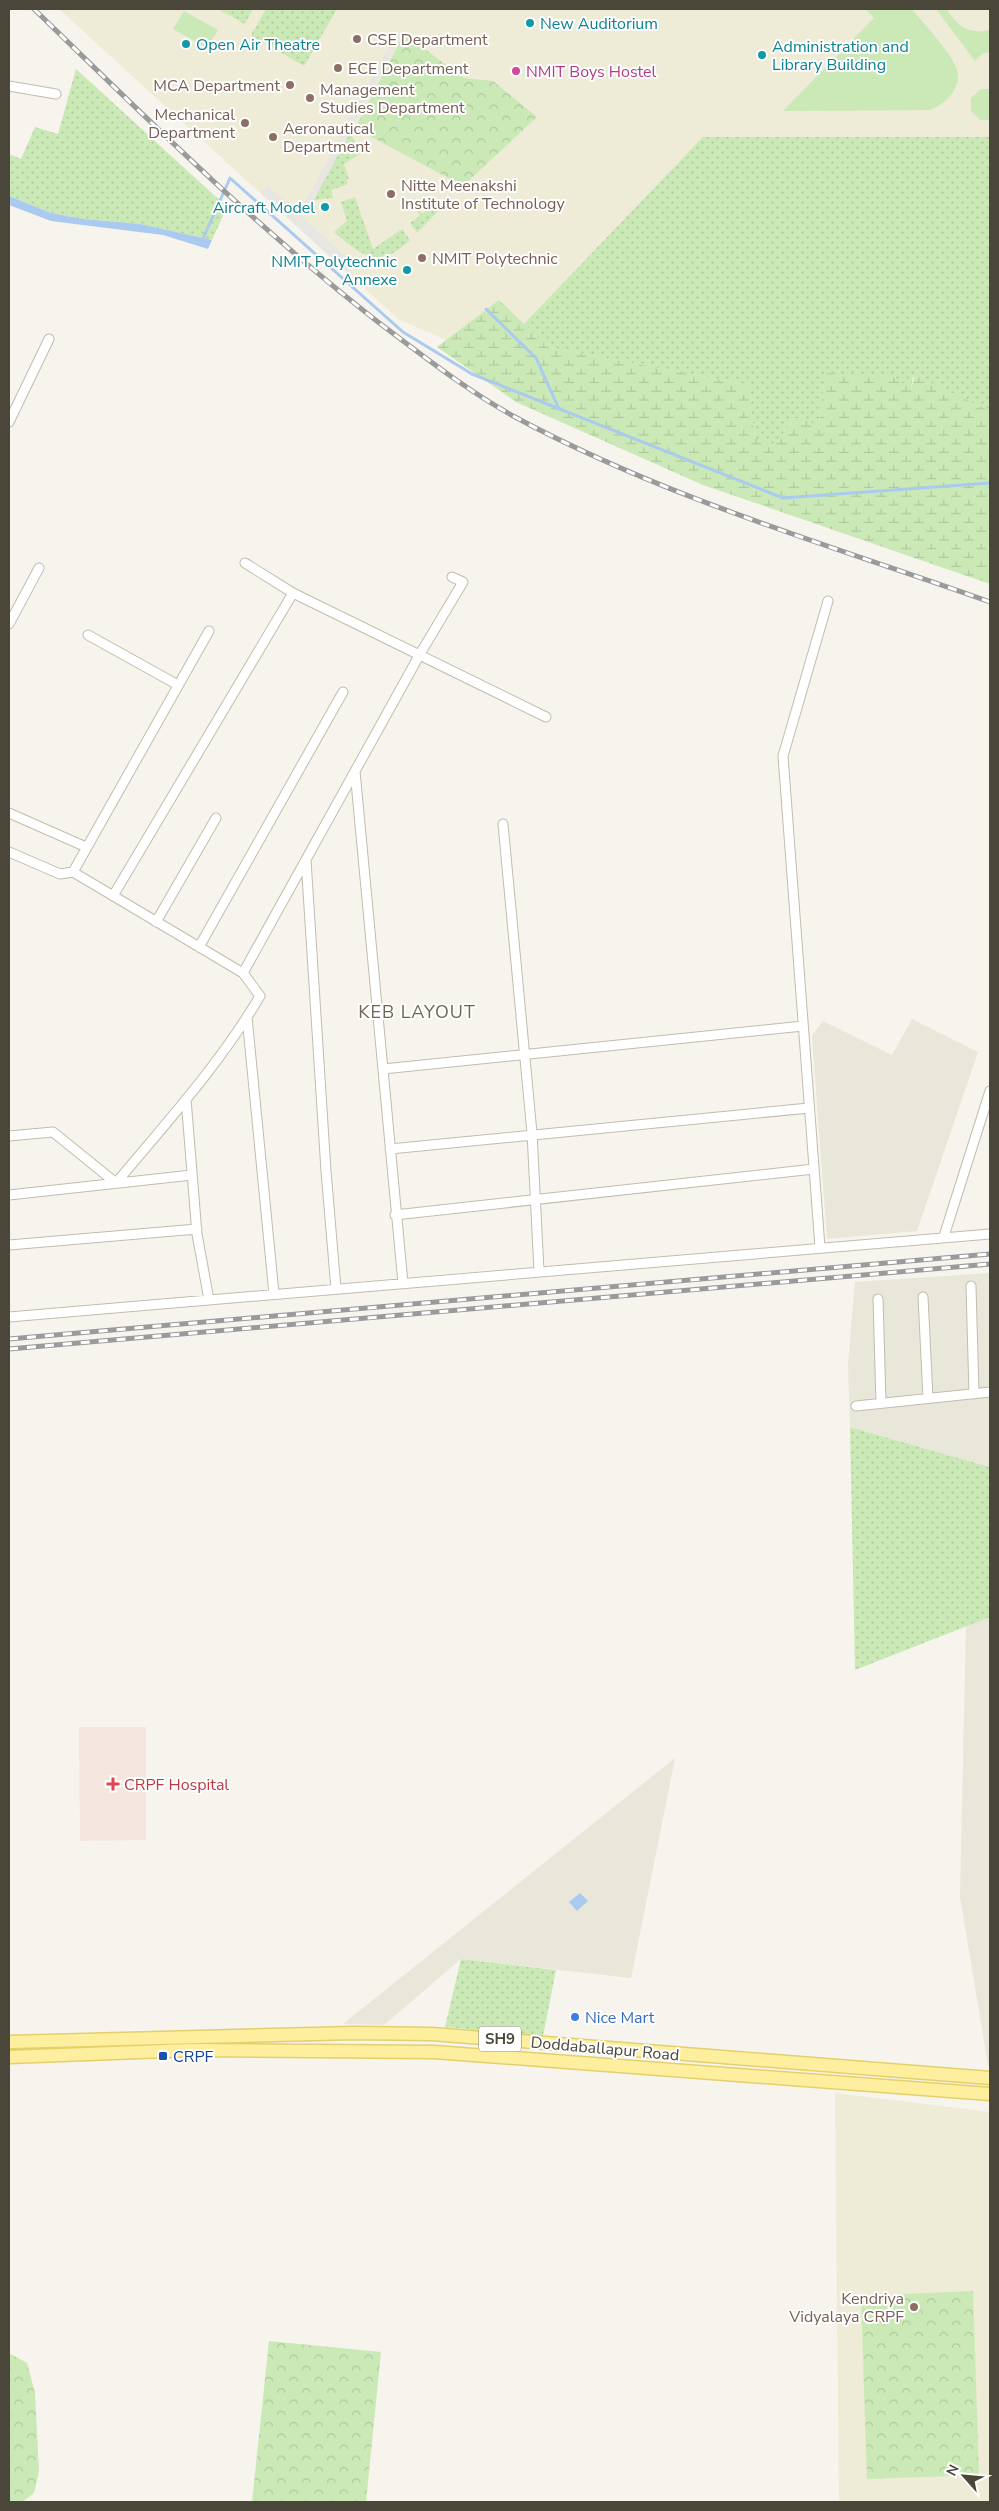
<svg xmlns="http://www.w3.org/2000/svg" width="999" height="2511" font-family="'Nunito Sans',sans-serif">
  <defs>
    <pattern id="grass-dots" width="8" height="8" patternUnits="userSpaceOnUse" patternTransform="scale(1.25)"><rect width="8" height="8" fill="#cae9b6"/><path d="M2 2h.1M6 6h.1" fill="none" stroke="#afc99d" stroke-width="1.8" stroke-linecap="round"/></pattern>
    <pattern id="forest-crowns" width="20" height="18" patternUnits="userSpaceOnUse" patternTransform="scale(1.25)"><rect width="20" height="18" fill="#cae9b6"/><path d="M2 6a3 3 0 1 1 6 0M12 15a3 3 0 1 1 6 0" fill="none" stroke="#afc99d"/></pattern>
    <pattern id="wetland-marsh" width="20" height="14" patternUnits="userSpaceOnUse" patternTransform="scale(1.25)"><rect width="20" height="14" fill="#cae9b6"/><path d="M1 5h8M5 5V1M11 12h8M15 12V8" fill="none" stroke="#afc99d"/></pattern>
  </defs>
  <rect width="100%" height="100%" fill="#f6f4ec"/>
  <path fill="#e9e7da" d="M 912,1019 L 978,1052 L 917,1231 L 827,1239 L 812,1036 L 823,1021 L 892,1055 Z
    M 990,1273 L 990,1467 L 850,1427 L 848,1364 L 855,1282 Z
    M 990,1617 L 990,2065 L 988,2065 L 960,1897 L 966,1626 Z
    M 675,1758 L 631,1978 L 461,1959 L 384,2025 L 343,2024 Z"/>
  <path fill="#eeebd6" d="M 59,9 L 990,9 L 990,314 L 780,485 L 398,319 Z
    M 835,2093 L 990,2112 L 990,2502 L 839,2502 Z"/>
  <path fill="#f5e6e0" d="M 79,1727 L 146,1727 L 146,1840 L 80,1841 Z"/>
  <path fill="url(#grass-dots)" d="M 218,9 L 253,9 L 245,24 Z
    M 266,9 L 337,9 L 304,66 L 251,35 Z
    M 76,69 L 227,207 L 212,240 L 140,224 L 84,219 L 51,213 L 9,196 L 9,154 L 21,159 L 35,127 L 58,134 Z
    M 350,133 L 362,153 L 344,164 L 349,179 L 346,180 L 348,184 L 331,190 L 333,198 L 313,200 Z
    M 703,137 L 990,137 L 990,412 L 913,377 L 911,388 L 825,373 L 819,427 L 796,416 L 773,447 L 754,438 L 749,385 L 548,347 L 524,324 Z
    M 355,197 L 373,249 L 402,229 L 410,240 C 379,270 362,256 334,232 L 347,221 L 341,202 Z
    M 446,197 L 447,202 L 417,233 L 410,223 L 420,216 L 416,209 L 418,208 L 422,214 Z
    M 850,1427 L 990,1467 L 990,1617 L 855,1670 Z
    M 461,1959 L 556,1970 L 543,2036 L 445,2027 Z"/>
  <path fill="url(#forest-crowns)" d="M 404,34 L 464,78 L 493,81 L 537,117 L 463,186 L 355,128 Z
    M 973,2291 L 979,2475 L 867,2479 L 861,2296 Z
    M 269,2341 L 381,2352 L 366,2502 L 252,2502 Z
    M 9,2353 L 27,2363 L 35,2393 L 39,2471 L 34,2493 L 22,2502 L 9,2502 Z"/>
  <path fill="url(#wetland-marsh)" d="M 499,300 L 548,347 L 749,385 L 754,437 L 773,447 L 796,416 L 819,426 L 825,373 L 891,376 L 911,388 L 915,375 L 990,411 L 990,584 L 703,485 L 516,402 L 437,347 Z"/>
  <path fill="#cae9b6" d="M 865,9 L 912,9 C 926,27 945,45 955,65 C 965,85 947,104 929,110 L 783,111 L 874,18 Z
    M 936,9 L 947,9 C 956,26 970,35 990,30 L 990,52 L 982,54 L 975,61 Z
    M 184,11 L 218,30 L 207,48 L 173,29 Z
    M 981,89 L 990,89 L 989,120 L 980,120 L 971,111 L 971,98 Z"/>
  <path fill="#e8e6e3" d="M 397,32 L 402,35 L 352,128 L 348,122 Z
    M 346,127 L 350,133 L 310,207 L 304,204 Z
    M 268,186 L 353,263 L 346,271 L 261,193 Z"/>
  <path fill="#aacaf0" d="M 9,196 L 51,213 L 84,219 L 140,224 L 212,240 L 208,249 L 163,235 L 51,221 L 9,205 Z
    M 580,1893 L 588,1901 L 577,1911 L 569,1902 Z"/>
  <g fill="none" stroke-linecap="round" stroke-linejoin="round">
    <path stroke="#aacaf0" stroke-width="3" d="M 202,241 L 230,178 L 403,332 L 472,374 L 783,498 L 990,483
      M 486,309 L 536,358 L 559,409"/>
    <defs>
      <path id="street" d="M 9,86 L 56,94
        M 9,422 L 49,339
        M 245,563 L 293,593 L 546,717
        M 9,624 L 39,568
        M 88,635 L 178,685
        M 355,771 L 403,1283
        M 9,813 L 86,847
        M 503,824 L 532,1133 L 539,1271
        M 9,852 L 60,874 L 73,872 L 243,973 L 260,996 C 220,1064 166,1123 116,1183 L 53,1132 L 9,1136
        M 306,860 L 326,1171 L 336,1289
        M 73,872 L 209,631
        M 113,896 L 293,593
        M 156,922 L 216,818
        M 199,947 L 343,692
        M 243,973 L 420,654 L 463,582 L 452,577
        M 247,1017 L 274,1294
        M 383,1069 L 803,1026
        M 186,1099 L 197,1234 L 209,1300
        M 390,1149 L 809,1108
        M 9,1195 L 192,1175
        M 395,1215 L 814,1169
        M 944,1236 L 990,1091
        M 9,1245 L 197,1229
        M 820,1247 L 783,756 L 828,601
        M 971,1286 L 974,1394
        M 923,1297 L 928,1398
        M 878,1299 L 881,1403
        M 9,1317 L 990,1234
        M 856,1406 L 990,1392"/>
      <path id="primary" d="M 9,2042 L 354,2033 L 432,2034 L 990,2078
        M 9,2057 L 192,2050 L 434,2052 L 990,2094"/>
    </defs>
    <use href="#street" stroke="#c1bdae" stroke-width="11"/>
    <use href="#primary" stroke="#e3d06d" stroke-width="15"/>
    <use href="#street" stroke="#fff" stroke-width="9"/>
    <use href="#primary" stroke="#fdef9e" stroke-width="12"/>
    <defs>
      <path id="rail" d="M 34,9 C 145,117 256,227 378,322 C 422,355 466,390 515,417 C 665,498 830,545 990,602
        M 9,1339 L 990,1254
        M 9,1349 L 990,1264"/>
    </defs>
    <use href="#rail" stroke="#9a9a9a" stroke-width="5"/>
    <use href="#rail" stroke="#fff" stroke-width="3" stroke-dasharray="9" stroke-linecap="butt"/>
  </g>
  <g fill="#0f9aa8" stroke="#fff" stroke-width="2">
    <circle cx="530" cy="23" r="5"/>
    <circle cx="186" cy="44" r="5"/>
    <circle cx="762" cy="55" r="5"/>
    <circle cx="325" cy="207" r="5"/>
    <circle cx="407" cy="270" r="5"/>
  </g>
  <g fill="#8d6e63" stroke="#fff" stroke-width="2">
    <circle cx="357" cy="39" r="5"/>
    <circle cx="338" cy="68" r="5"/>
    <circle cx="290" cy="85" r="5"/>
    <circle cx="310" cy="98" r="5"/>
    <circle cx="245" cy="123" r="5"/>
    <circle cx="273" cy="137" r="5"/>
    <circle cx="391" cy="194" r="5"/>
    <circle cx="422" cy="258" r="5"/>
    <circle cx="914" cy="2307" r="5"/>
  </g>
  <circle fill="#d1479c" stroke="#fff" stroke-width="2" cx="516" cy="71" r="5"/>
  <path fill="#e0444e" stroke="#fff" stroke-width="2" d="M110.5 1776.5h5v5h5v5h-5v5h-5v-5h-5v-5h5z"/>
  <circle fill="#3f7fe0" stroke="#fff" stroke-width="2" cx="575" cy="2017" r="5"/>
  <rect fill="#1a4fb4" stroke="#fff" stroke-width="2" x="158" y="2051" width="10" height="10" rx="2.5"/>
  <g text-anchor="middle" stroke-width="4" stroke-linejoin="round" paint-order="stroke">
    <rect fill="#fff" stroke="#807e74" stroke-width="1" x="479" y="2026.5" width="42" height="25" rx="4"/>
    <g font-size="15" font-weight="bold" fill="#4a4639">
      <text x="500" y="2044">SH9</text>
    </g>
    <g font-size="16" fill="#0d838f" stroke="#fff" text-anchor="start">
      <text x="540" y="29">New Auditorium</text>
      <text x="196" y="50">Open Air Theatre</text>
      <text x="772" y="52">Administration and<tspan x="772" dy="18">Library Building</tspan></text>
      <text x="315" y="213" text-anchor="end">Aircraft Model</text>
      <text x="397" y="267" text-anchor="end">NMIT Polytechnic<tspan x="397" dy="18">Annexe</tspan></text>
    </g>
    <g font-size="16" fill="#785e54" stroke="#fff" text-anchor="start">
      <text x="367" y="45">CSE Department</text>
      <text x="348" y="74">ECE Department</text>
      <text x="280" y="91" text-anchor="end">MCA Department</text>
      <text x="320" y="95">Management<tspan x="320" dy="18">Studies Department</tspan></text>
      <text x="235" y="120" text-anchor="end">Mechanical<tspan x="235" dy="18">Department</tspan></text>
      <text x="283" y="134">Aeronautical<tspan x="283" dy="18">Department</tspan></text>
      <text x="401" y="191">Nitte Meenakshi<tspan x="401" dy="18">Institute of Technology</tspan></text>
      <text x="432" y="264">NMIT Polytechnic</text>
      <text x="904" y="2304" text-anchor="end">Kendriya<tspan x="904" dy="18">Vidyalaya CRPF</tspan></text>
    </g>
    <g font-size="16" fill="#b23c85" stroke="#fff" text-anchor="start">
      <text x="526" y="77">NMIT Boys Hostel</text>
    </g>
    <g font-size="16" fill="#be3a42" stroke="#fff" text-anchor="start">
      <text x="124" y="1790">CRPF Hospital</text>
    </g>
    <g font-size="16" fill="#366cbe" stroke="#fff" text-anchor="start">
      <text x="585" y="2023">Nice Mart</text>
    </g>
    <g font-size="16" fill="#4a4639" stroke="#fff">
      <text transform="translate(605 2048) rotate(5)" y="6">Doddaballapur Road</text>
    </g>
    <g font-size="16" fill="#164399" stroke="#fff" text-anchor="start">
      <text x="173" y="2062">CRPF</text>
    </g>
    <g font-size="18" letter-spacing="1" fill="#6d6651" stroke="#fff">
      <text x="417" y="1018">KEB LAYOUT</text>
    </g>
  </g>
  <rect width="999" height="2511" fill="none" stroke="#4a4639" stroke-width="20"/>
  <g transform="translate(964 2476) rotate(297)" stroke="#ffffff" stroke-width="4" paint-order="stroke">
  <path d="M0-4L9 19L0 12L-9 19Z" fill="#4a4639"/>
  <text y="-8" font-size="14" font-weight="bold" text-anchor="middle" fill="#4a4639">N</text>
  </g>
</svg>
